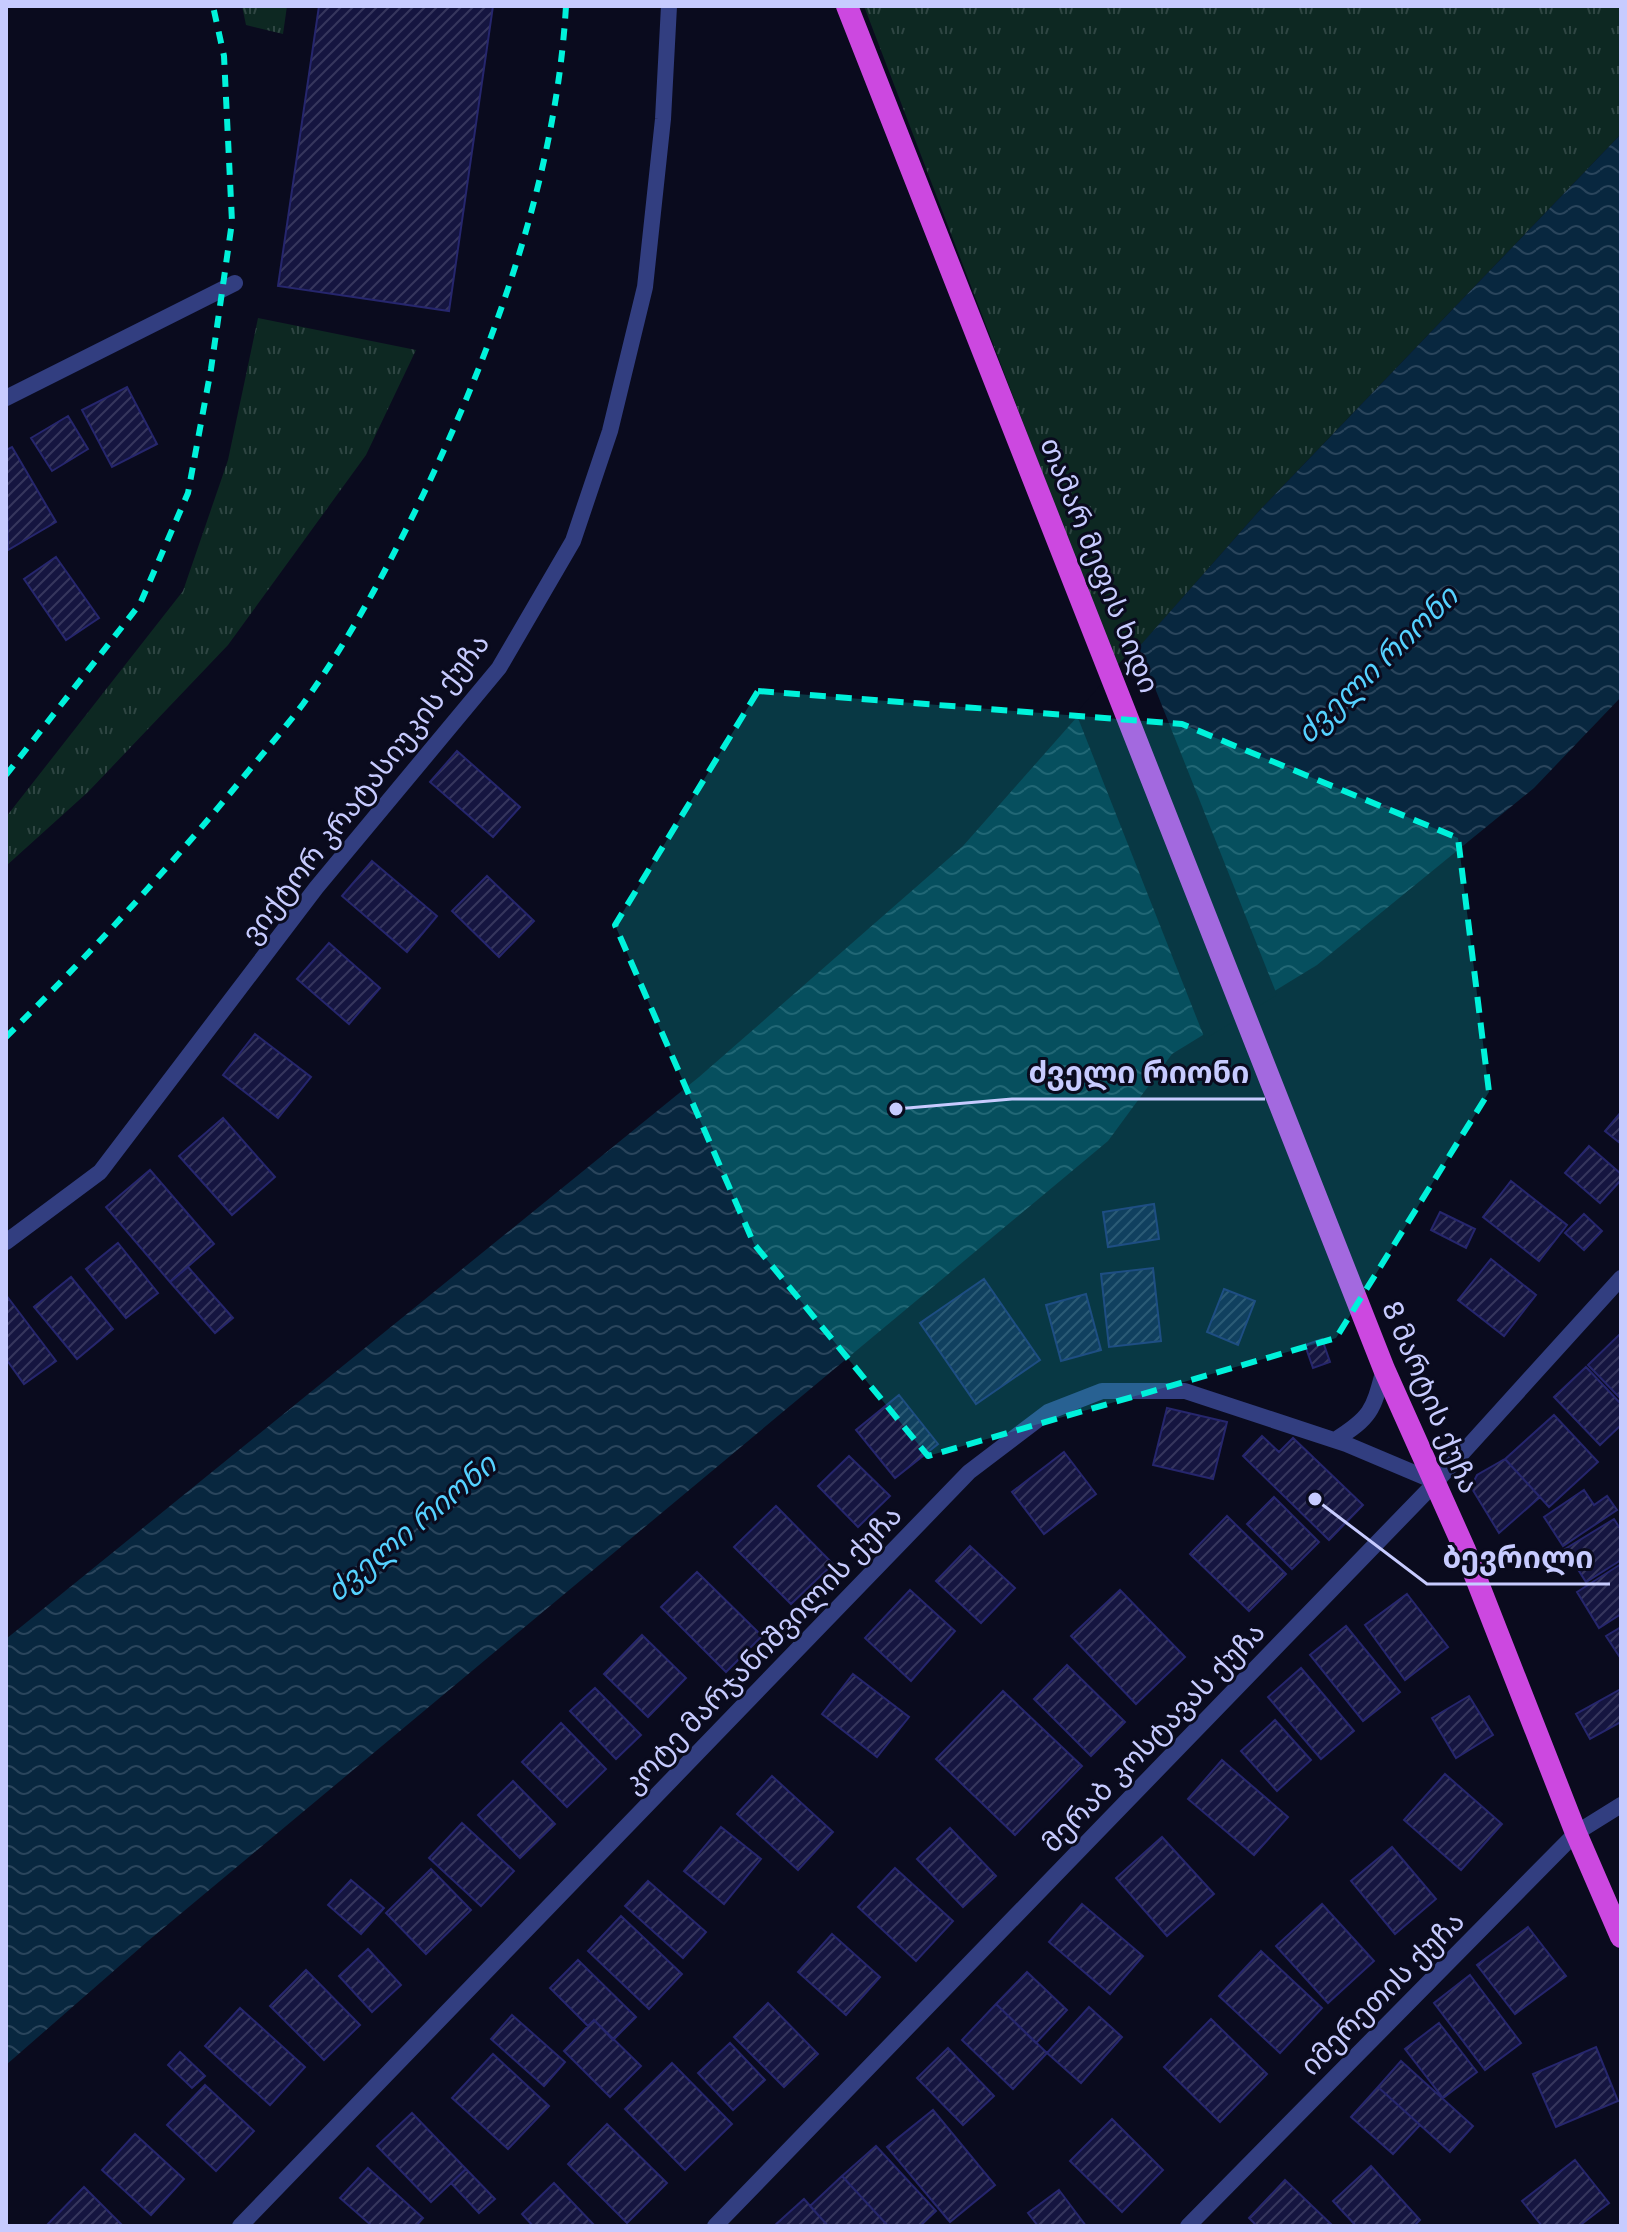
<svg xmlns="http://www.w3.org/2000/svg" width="1627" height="2232" font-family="'Golos Text','Noto Sans Georgian',sans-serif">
  <defs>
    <pattern id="grass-tufts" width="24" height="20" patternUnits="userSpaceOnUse" patternTransform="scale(2)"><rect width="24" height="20" fill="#0d2822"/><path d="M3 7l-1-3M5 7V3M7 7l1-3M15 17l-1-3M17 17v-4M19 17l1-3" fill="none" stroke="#2f4643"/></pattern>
    <pattern id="water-waves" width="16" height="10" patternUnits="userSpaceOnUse" patternTransform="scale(2)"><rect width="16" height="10" fill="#08273f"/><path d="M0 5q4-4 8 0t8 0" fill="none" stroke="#2a455c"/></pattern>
    <pattern id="building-hatch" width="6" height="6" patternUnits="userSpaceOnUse" patternTransform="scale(2)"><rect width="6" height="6" fill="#151540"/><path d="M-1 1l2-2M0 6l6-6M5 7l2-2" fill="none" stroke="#36365d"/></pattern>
  </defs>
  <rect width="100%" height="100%" fill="#0a0b1e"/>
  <path fill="url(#grass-tufts)" d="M 242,6 L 287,6 L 283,34 L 246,25 Z
    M 864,6 L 1621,6 L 1621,134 L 1259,511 L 1118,671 Z
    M 258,318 L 416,350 L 366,455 L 228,645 L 88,792 L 6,866 L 6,817 L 183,591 L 228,460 Z"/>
  <path fill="url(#water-waves)" d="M 1621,134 L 1621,697 L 1534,788 L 1317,965 L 1172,1054 L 1108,1141 L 148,1941 L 6,2065 L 6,1639 L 699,1077 L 963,846 L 1259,511 Z"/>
  <path fill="#0a0b1e" d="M 1137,643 L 1277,995 L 1205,1039 L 1076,713 Z"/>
  <path fill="url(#building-hatch)" stroke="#26266d" stroke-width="2" d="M 319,6 L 493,6 L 449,311 L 278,286 Z
    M 127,387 L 157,444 L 112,467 L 82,410 Z
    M 68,416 L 88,449 L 52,471 L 31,438 Z
    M 12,447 L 56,522 L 8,550 L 6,450 Z
    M 56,557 L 99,618 L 66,640 L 24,579 Z
    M 457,751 L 520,807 L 493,837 L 430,782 Z
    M 372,861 L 437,916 L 407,952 L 342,896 Z
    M 487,876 L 534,921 L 499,957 L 452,911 Z
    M 329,943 L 380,988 L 349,1024 L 297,979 Z
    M 255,1034 L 311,1077 L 278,1118 L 223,1075 Z
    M 1621,1112 L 1621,1144 L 1605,1131 Z
    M 223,1118 L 275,1177 L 232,1215 L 179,1156 Z
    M 1589,1146 L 1621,1174 L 1621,1180 L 1600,1203 L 1565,1173 Z
    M 150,1170 L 214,1244 L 170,1282 L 106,1207 Z
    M 1511,1181 L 1567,1225 L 1539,1261 L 1483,1217 Z
    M 1154,1204 L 1159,1239 L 1108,1247 L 1103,1212 Z
    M 1440,1212 L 1475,1229 L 1466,1248 L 1431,1230 Z
    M 1584,1214 L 1602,1231 L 1584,1250 L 1565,1233 Z
    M 118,1243 L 158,1293 L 126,1318 L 86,1269 Z
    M 1491,1259 L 1536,1295 L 1504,1336 L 1458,1300 Z
    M 188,1267 L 233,1318 L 215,1333 L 170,1282 Z
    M 1153,1268 L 1161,1341 L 1109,1347 L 1101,1274 Z
    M 71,1277 L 113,1329 L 77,1359 L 34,1307 Z
    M 984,1279 L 1040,1360 L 976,1404 L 920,1323 Z
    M 1224,1289 L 1255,1301 L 1238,1345 L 1207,1332 Z
    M 1086,1294 L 1101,1350 L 1061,1361 L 1046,1305 Z
    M 6,1295 L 56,1361 L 24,1384 L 6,1359 Z
    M 1621,1333 L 1621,1399 L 1588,1365 Z
    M 1322,1339 L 1330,1362 L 1313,1368 L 1305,1345 Z
    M 1586,1367 L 1621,1404 L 1621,1425 L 1600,1445 L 1554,1397 Z
    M 899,1395 L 938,1444 L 895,1478 L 856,1430 Z
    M 1167,1408 L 1227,1422 L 1213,1479 L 1153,1465 Z
    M 1554,1415 L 1598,1462 L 1549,1507 L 1505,1459 Z
    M 1262,1436 L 1279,1452 L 1293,1438 L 1363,1505 L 1329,1540 L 1243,1456 Z
    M 1064,1452 L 1096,1494 L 1044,1534 L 1012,1492 Z
    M 849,1456 L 890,1496 L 858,1527 L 818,1486 Z
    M 1505,1459 L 1540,1497 L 1499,1533 L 1471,1487 L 1477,1475 Z
    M 1584,1490 L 1594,1505 L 1607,1496 L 1617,1510 L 1563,1546 L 1544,1517 Z
    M 1274,1497 L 1319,1542 L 1292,1569 L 1247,1524 Z
    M 776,1506 L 833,1564 L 791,1604 L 734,1547 Z
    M 1227,1516 L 1286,1574 L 1249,1611 L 1190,1554 Z
    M 1614,1519 L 1621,1530 L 1621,1560 L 1586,1582 L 1565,1549 Z
    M 970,1546 L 1015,1588 L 981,1623 L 936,1581 Z
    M 1621,1564 L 1621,1614 L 1599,1628 L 1577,1592 Z
    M 697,1572 L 762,1636 L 726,1672 L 661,1607 Z
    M 910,1590 L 955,1631 L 911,1681 L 865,1638 Z
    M 1120,1590 L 1185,1657 L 1136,1704 L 1071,1636 Z
    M 1407,1594 L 1448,1647 L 1405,1680 L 1365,1625 Z
    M 1346,1626 L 1400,1692 L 1363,1721 L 1310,1655 Z
    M 1621,1627 L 1621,1659 L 1606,1636 Z
    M 642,1635 L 686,1678 L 648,1717 L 604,1674 Z
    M 1067,1665 L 1125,1722 L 1091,1756 L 1034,1699 Z
    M 1301,1668 L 1354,1731 L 1321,1759 L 1268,1697 Z
    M 853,1674 L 909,1717 L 877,1757 L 822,1714 Z
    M 595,1688 L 641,1735 L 616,1759 L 570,1711 Z
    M 1621,1689 L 1621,1722 L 1590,1739 L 1576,1714 Z
    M 1003,1691 L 1082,1766 L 1015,1835 L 936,1759 Z
    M 1469,1696 L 1493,1735 L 1456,1758 L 1432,1718 Z
    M 1275,1720 L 1311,1760 L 1277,1791 L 1241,1751 Z
    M 561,1723 L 606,1769 L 567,1807 L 522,1762 Z
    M 1222,1760 L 1288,1817 L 1254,1855 L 1188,1799 Z
    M 1445,1774 L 1502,1824 L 1461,1870 L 1404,1820 Z
    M 772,1776 L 833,1832 L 798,1870 L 737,1814 Z
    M 513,1781 L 555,1824 L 520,1858 L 478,1815 Z
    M 462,1823 L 514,1871 L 481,1906 L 429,1858 Z
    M 721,1827 L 761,1859 L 724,1904 L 684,1871 Z
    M 950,1828 L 996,1876 L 963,1907 L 917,1859 Z
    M 1162,1837 L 1214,1894 L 1167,1936 L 1116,1878 Z
    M 1392,1847 L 1436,1899 L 1395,1934 L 1351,1881 Z
    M 895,1868 L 953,1921 L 916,1961 L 858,1907 Z
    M 431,1869 L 471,1910 L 426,1954 L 386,1913 Z
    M 351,1880 L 384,1908 L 361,1934 L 328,1905 Z
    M 648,1881 L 706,1932 L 683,1958 L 625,1906 Z
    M 1082,1904 L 1143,1956 L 1110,1994 L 1049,1942 Z
    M 1322,1904 L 1374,1961 L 1328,2003 L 1276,1946 Z
    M 621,1916 L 682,1974 L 649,2009 L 588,1951 Z
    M 1528,1927 L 1566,1976 L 1515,2014 L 1477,1965 Z
    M 832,1934 L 880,1977 L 846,2015 L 798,1972 Z
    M 368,1949 L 401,1985 L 372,2012 L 339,1976 Z
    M 1261,1951 L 1322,2008 L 1280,2053 L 1219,1996 Z
    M 578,1960 L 636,2017 L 613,2040 L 594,2020 L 588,2026 L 550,1988 Z
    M 306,1970 L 360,2025 L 324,2060 L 270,2006 Z
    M 1027,1972 L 1067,2010 L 1036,2043 L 996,2004 Z
    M 1470,1975 L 1521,2043 L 1485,2070 L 1434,2003 Z
    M 768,2003 L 818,2054 L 784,2087 L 734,2037 Z
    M 996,2004 L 1047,2053 L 1013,2089 L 962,2040 Z
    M 1089,2007 L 1122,2037 L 1081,2083 L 1047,2053 Z
    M 240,2008 L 305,2067 L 270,2105 L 205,2046 Z
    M 512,2015 L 565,2062 L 544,2086 L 491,2039 Z
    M 1211,2019 L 1267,2074 L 1220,2122 L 1164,2067 Z
    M 594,2020 L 641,2066 L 610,2097 L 564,2051 Z
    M 1439,2023 L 1477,2072 L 1443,2098 L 1405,2049 Z
    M 730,2043 L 765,2080 L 733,2110 L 698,2073 Z
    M 1596,2047 L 1618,2101 L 1556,2127 L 1533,2074 Z
    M 948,2048 L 994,2096 L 963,2125 L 917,2078 Z
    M 180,2052 L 205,2076 L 192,2088 L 168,2065 Z
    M 493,2054 L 549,2106 L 508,2149 L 452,2098 Z
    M 1401,2061 L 1473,2126 L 1450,2152 L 1378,2087 Z
    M 672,2063 L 732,2124 L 685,2170 L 625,2109 Z
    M 205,2085 L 254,2131 L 216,2171 L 167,2125 Z
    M 1378,2087 L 1420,2125 L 1393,2154 L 1351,2117 Z
    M 933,2110 L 995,2185 L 950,2222 L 887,2147 Z
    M 412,2113 L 466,2169 L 431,2202 L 377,2146 Z
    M 1112,2119 L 1163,2170 L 1122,2212 L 1070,2161 Z
    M 607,2124 L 667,2183 L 627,2223 L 568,2164 Z
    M 135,2134 L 184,2179 L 151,2215 L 102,2170 Z
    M 876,2146 L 936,2211 L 920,2226 L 888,2226 L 842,2176 Z
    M 1575,2160 L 1609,2203 L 1579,2226 L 1542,2226 L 1522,2201 Z
    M 1371,2166 L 1420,2220 L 1414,2226 L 1356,2226 L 1333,2201 Z
    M 368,2168 L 423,2218 L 416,2226 L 372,2226 L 340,2198 Z
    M 466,2169 L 495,2199 L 479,2213 L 451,2183 Z
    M 842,2176 L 888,2226 L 828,2226 L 810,2206 Z
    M 1285,2180 L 1333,2226 L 1257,2226 L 1249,2218 Z
    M 554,2183 L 595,2226 L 533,2226 L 522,2214 Z
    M 84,2187 L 123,2226 L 46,2226 Z
    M 1059,2190 L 1086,2226 L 1038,2226 L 1028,2213 Z
    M 804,2199 L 828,2226 L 774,2226 Z"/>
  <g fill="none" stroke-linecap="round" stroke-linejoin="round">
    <path stroke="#323e80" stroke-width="16" d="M 6,398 L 235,283
      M 6,1242 L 100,1172 L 316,888 L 499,668 L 573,541 L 610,431 L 645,287 L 663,119 L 669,6
      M 1436,1482 L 1621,1278
      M 1188,2226 L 1576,1833 L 1621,1805"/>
    <path stroke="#323e80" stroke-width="16" d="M 1335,1440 C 1372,1417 1373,1410 1384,1369
      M 240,2226 L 969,1472 L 1048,1412 L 1102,1391 L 1185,1391 L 1346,1444 L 1436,1482 L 715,2226"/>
    <path stroke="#cc48e0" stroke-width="22" d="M 847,6 L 1384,1369 L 1465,1550 L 1576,1833 L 1621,1937"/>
    <path stroke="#00f2db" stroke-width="6" stroke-dasharray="12 10" stroke-linecap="butt" d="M 6,775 L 140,604 L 188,493 L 211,369 L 232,222 L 224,56 L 213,6
      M 6,1037 C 91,953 171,866 246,774 C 265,751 285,728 303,704 C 350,639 388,567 423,495 C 496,343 556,176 566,6"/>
  </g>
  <path fill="#00f2db" fill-opacity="0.2" stroke="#00f2db" stroke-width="6" stroke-dasharray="16 10" stroke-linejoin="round" d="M 758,691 L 1182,724 L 1458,838 L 1489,1092 L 1336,1338 L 928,1456 L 754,1244 L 615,925 Z"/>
  <g text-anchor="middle" stroke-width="6" stroke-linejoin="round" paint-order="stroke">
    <g font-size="28" fill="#c7cbff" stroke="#0a0b1e">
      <text transform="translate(1100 565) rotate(68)" y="10">თამარ მეფის ხიდი</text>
      <text transform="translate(365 788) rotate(-52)" y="10">ვიქტორ კრატასიუკის ქუჩა</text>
      <text transform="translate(1431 1397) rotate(67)" y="10">8 მარტის ქუჩა</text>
      <text transform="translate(762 1649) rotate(-46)" y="10">კოტე მარჯანიშვილის ქუჩა</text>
      <text transform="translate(1153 1737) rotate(-46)" y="10">მერაბ კოსტავას ქუჩა</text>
      <text transform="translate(1382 1993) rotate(-45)" y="10">იმერეთის ქუჩა</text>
    </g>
    <g font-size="30" font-style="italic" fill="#55d1ff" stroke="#0a0b1e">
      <text transform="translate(1377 665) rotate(-44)" y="10">ძველი რიონი</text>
      <text transform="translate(411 1528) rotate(-40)" y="10">ძველი რიონი</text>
    </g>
  </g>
  <path fill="none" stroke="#c7cbff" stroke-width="3" d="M896 1109L1012 1099H1265M1315 1499L1427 1584H1610"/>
  <g fill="#c7cbff" stroke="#0a0b1e" stroke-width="3">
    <circle cx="896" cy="1109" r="8"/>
    <circle cx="1315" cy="1499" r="8"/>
  </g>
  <g font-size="30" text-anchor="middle" font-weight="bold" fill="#c7cbff" stroke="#0a0b1e" stroke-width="6" stroke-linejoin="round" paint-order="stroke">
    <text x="1139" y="1083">ძველი რიონი</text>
    <text x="1518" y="1568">ბევრილი</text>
  </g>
  <rect width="1627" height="2232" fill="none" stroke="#c7cbff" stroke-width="16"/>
</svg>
